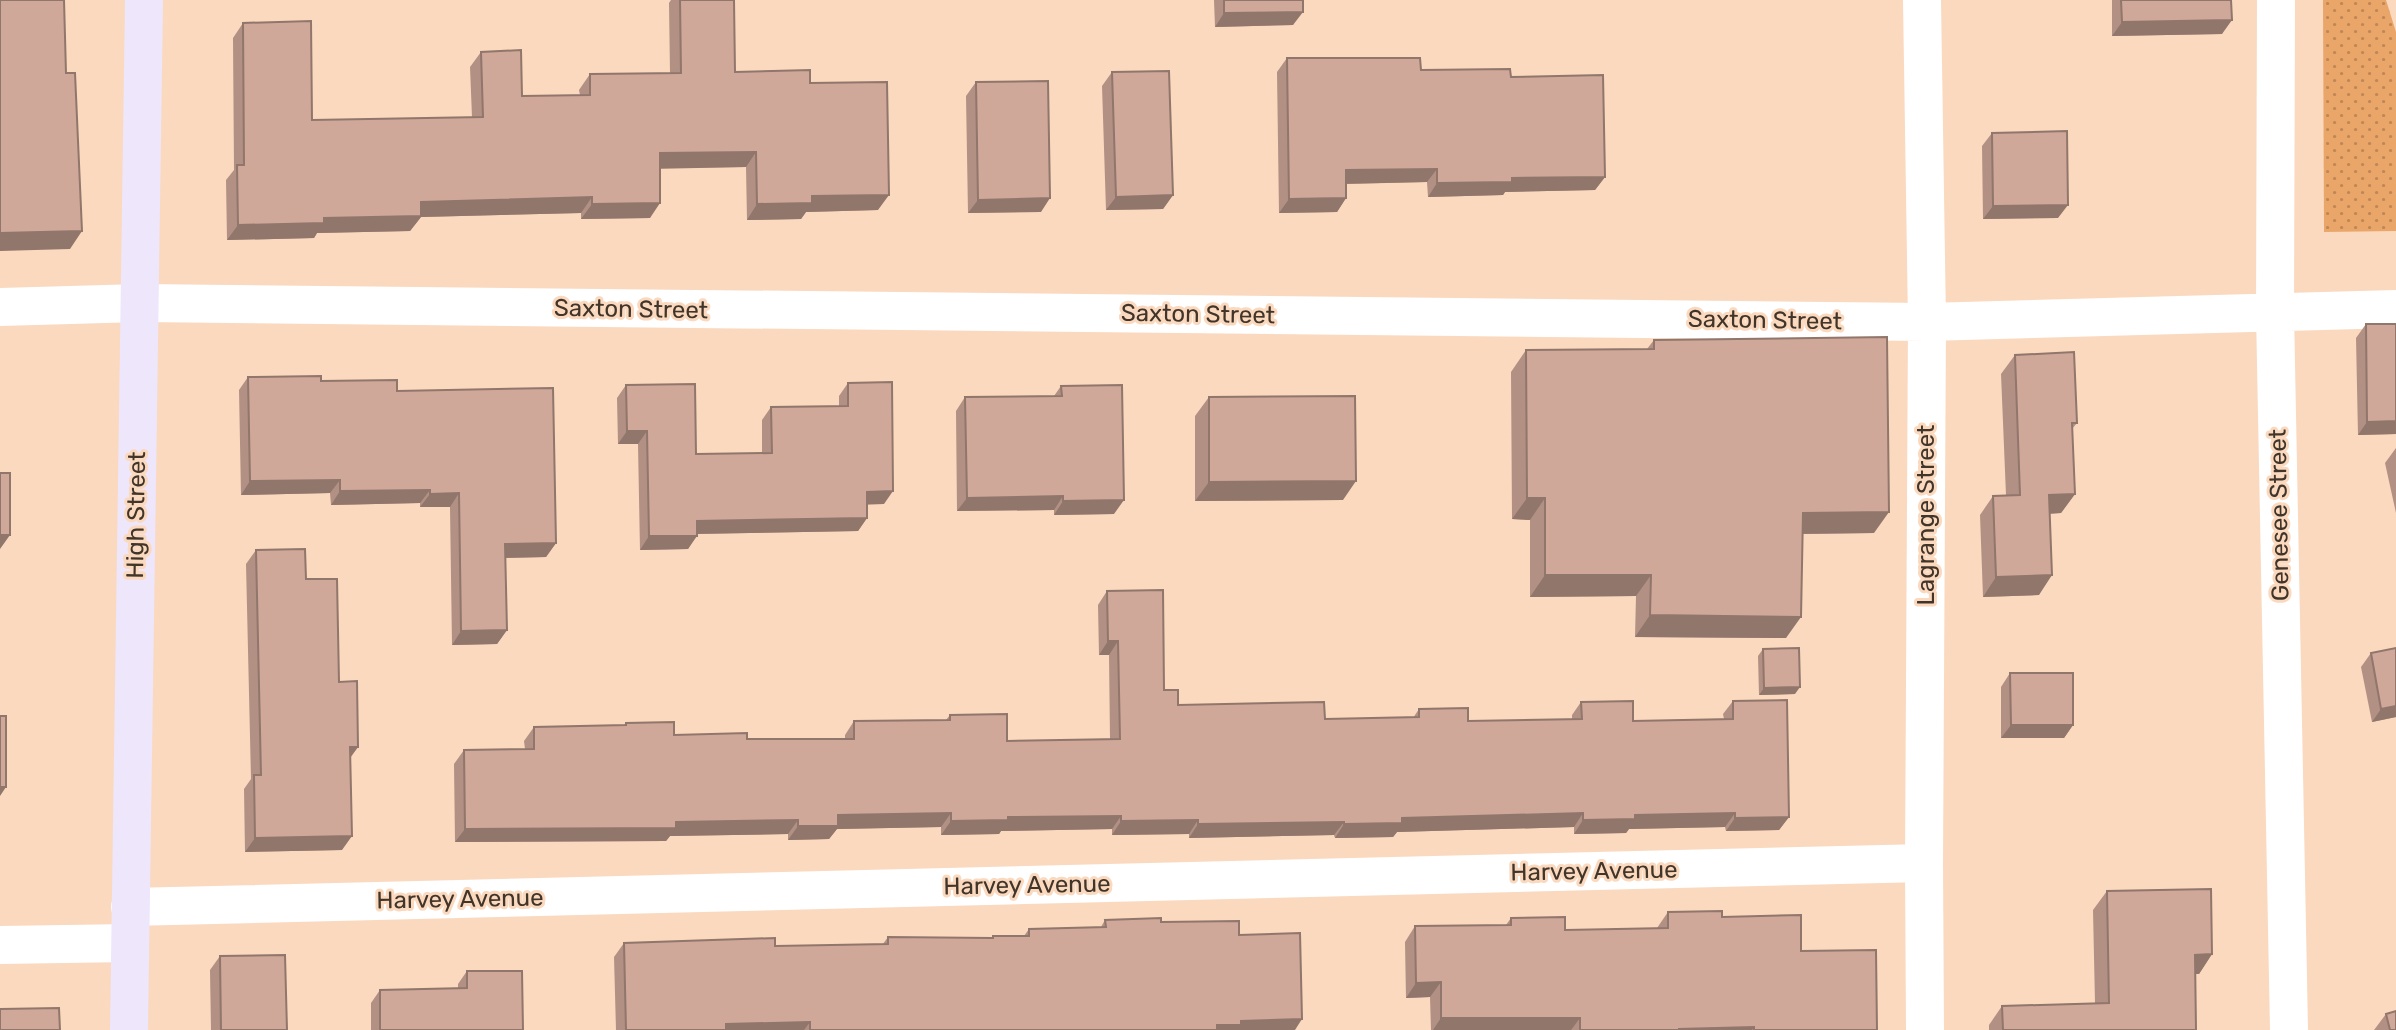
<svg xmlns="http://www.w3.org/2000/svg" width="2396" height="1030" font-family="Rubik,sans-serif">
  <defs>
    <pattern id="grass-dots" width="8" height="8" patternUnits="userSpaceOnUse" patternTransform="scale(1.75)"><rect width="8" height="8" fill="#eaa569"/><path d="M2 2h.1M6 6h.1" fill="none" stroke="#bf8756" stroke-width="1.8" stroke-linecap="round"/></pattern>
  </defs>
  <rect width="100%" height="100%" fill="#fad9bf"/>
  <path fill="url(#grass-dots)" d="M 2323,0 L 2386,0 L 2396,32 L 2396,231 L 2324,232 Z"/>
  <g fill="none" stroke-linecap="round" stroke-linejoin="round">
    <path stroke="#fff" stroke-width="38" d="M 1922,0 L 1927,322 L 1924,863 L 1925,1030
      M 2276,0 L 2275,312 L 2289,1030
      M 0,307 L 140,303 L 1927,322 L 2396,309
      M 130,907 L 1924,863
      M 0,945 L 130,943"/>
    <path stroke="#eee6fb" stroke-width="38" d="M 129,1030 L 144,0"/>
  </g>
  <path fill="#b29084" d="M 671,0 L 734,0 L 735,72 L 810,83 L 878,210 L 806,212 L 801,219 L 747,220 L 746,167 L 660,168 L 650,218 L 581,219 L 581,213 L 421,217 L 410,231 L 317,233 L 314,238 L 227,240 L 226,180 L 234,170 L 233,38 L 243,23 L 312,120 L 472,117 L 470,67 L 481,52 L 522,96 L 580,95 L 579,90 L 590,74 L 670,73 L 669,3 Z
    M 1214,0 L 1303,0 L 1293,25 L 1215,27 Z
    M 2112,0 L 2231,0 L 2222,34 L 2112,36 Z
    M 1287,58 L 1511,77 L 1605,177 L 1595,190 L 1505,192 L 1503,195 L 1428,197 L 1427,182 L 1346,184 L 1346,198 L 1337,212 L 1279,213 L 1277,72 Z
    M 1112,72 L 1173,195 L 1163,209 L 1106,210 L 1102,86 Z
    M 976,82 L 1041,212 L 968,213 L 966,96 Z
    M 1992,133 L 2058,218 L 1983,219 L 1982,146 Z
    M 2366,324 L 2396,434 L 2358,435 L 2356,338 Z
    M 1654,340 L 1874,533 L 1803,534 L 1786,638 L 1635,637 L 1636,596 L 1530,597 L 1530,520 L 1512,519 L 1511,372 L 1526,350 L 1647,349 Z
    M 2015,355 L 2077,423 L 2072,429 L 2075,494 L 2061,513 L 2050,514 L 2039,595 L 1983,597 L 1980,515 L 1993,496 L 2006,495 L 2001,374 Z
    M 248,377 L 321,381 L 397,391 L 556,543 L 546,557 L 505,558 L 507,630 L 497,644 L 452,645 L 450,507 L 420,507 L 420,503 L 331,505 L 330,493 L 241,495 L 239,390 Z
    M 848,383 L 884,504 L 867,504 L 867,518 L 858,531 L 697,534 L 688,549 L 640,550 L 638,444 L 618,444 L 617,398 L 626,385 L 696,454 L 762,453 L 762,420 L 771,407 L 839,406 L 839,396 Z
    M 1061,386 L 1114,514 L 1054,515 L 1054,510 L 957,511 L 956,411 L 965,397 L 1054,396 Z
    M 1209,397 L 1343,500 L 1195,501 L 1195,416 Z
    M 2396,448 L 2396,513 L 2385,463 Z
    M 256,550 L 306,579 L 339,682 L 358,747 L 351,757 L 342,850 L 245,852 L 244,789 L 251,779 L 246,564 Z
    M 1107,591 L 1164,690 L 1178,705 L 1325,719 L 1413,718 L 1419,709 L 1468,721 L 1572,719 L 1572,715 L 1581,702 L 1633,721 L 1724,719 L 1723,714 L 1733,701 L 1789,817 L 1779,830 L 1726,831 L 1725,827 L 1629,829 L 1626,833 L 1574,834 L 1574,827 L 1397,832 L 1393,837 L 1335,838 L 1334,835 L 1189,838 L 1189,834 L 1112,835 L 1112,829 L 1001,831 L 999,834 L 941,835 L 941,827 L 837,829 L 829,839 L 788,840 L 788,834 L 670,836 L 666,841 L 455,842 L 454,764 L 464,750 L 525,749 L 524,741 L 534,727 L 624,725 L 626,723 L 674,735 L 747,739 L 845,739 L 845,735 L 854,721 L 946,720 L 950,715 L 1007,741 L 1110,739 L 1109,655 L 1099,655 L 1098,605 Z
    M 2396,648 L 2396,717 L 2372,722 L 2361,667 L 2371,653 Z
    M 1763,649 L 1795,694 L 1759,695 L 1758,656 Z
    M 2010,673 L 2073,725 L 2064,738 L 2001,738 L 2001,687 Z
    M 2107,891 L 2212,954 L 2199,974 L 2195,974 L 2196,1030 L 1989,1030 L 1989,1025 L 2002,1006 L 2095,1003 L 2093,910 Z
    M 1668,912 L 1722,917 L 1801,951 L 1877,1030 L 1431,1030 L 1430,997 L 1406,998 L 1405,942 L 1415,926 L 1506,925 L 1511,918 L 1565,930 L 1657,928 Z
    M 1105,920 L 1161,922 L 1239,935 L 1295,1030 L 616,1030 L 614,957 L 624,943 L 775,946 L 883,944 L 888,937 L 991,938 L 993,936 L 1024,936 L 1029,929 L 1101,927 Z
    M 220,956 L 287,1030 L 211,1030 L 210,970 Z
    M 467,971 L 523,1030 L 371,1030 L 371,1003 L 380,990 L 458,989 L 458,984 Z
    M 2386,1014 L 2396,1030 L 2374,1030 Z"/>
  <path fill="#91766b" d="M 1303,12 L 1293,25 L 1215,27 L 1224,13 Z
    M 2232,20 L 2222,34 L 2112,36 L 2122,22 Z
    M 756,152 L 746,167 L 649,169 L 660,153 Z
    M 1437,169 L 1427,182 L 1336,184 L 1346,170 Z
    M 1605,177 L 1595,190 L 1505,192 L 1503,195 L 1428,197 L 1437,183 L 1512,178 Z
    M 889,195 L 878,210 L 806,212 L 801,219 L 747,220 L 757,204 L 812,196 Z
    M 1173,195 L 1163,209 L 1106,210 L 1116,197 Z
    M 592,197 L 581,213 L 421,217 L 410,231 L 317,233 L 314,238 L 227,240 L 238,225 L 421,202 Z
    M 1050,198 L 1041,212 L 968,213 L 978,200 Z
    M 1346,198 L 1337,212 L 1279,213 L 1289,199 Z
    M 660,203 L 650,218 L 581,219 L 592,204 Z
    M 2068,205 L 2058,218 L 1983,219 L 1993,206 Z
    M 82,231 L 70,249 L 0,251 L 0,233 Z
    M 2396,421 L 2396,434 L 2358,435 L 2367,422 Z
    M 627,431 L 647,431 L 638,444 L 618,444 Z
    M 340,480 L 330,493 L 241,495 L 250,481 Z
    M 1356,481 L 1343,500 L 1195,501 L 1209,482 Z
    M 430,490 L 420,503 L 331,505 L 340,491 Z
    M 893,491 L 884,504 L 857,505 L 867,492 Z
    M 459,493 L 450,507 L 420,507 L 430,494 Z
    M 2075,494 L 2061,513 L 2035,514 L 2049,495 Z
    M 1063,496 L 1054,510 L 957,511 L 967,498 Z
    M 1527,498 L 1545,498 L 1530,520 L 1512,519 Z
    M 1124,500 L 1114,514 L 1054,515 L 1063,501 Z
    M 1889,512 L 1874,533 L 1788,534 L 1803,513 Z
    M 867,518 L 858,531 L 688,534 L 697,521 Z
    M 0,535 L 10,535 L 0,549 Z
    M 649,536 L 697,536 L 688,549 L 640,550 Z
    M 556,543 L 546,557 L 496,558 L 505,544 Z
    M 1545,575 L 1651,575 L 1636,596 L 1530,597 Z
    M 2052,575 L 2039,595 L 1983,597 L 1996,577 Z
    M 1650,615 L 1801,617 L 1786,638 L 1635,637 Z
    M 507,630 L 497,644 L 452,645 L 461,631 Z
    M 1108,641 L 1118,641 L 1109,655 L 1099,655 Z
    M 1800,687 L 1795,694 L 1759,695 L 1764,688 Z
    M 2396,706 L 2396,717 L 2372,722 L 2381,709 Z
    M 2011,725 L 2073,725 L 2064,738 L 2001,738 Z
    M 350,747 L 358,747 L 348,760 Z
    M 0,787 L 6,787 L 0,796 Z
    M 951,813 L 941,827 L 837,829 L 829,839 L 788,840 L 798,826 L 838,815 Z
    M 1583,813 L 1574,827 L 1397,832 L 1393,837 L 1335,838 L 1344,824 L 1402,818 Z
    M 1735,813 L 1725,827 L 1629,829 L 1626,833 L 1574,834 L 1583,820 L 1635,815 Z
    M 1121,816 L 1112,829 L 1001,831 L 999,834 L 941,835 L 951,821 L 1008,817 Z
    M 1789,817 L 1779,830 L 1726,831 L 1735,818 Z
    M 798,820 L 788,834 L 670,836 L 666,841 L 455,842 L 465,829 L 676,822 Z
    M 1198,820 L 1189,834 L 1112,835 L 1121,821 Z
    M 1344,822 L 1334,835 L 1189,838 L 1198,824 Z
    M 352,836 L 342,850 L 245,852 L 255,838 Z
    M 2212,954 L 2199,974 L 2182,974 L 2195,955 Z
    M 1441,982 L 1430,997 L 1406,998 L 1416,983 Z
    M 1441,1018 L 1580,1018 L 1571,1030 L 1433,1030 Z
    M 1302,1019 L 1295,1030 L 1213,1030 L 1217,1025 L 1241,1021 Z
    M 810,1022 L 804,1030 L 722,1030 L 726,1024 Z
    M 1754,1027 L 1752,1030 L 1678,1030 L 1679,1029 Z"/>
  <path fill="#cfa899" stroke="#91766b" stroke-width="2" d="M 0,0 L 64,0 L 66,73 L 75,73 L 82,231 L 0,233 Z
    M 680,0 L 734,0 L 735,72 L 810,70 L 810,83 L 887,82 L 889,195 L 812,196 L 812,203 L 757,204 L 756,152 L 660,153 L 660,203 L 592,204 L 592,197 L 421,202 L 421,216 L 324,218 L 324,223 L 238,225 L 237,165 L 244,165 L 243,23 L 311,21 L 312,120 L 483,117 L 481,52 L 521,50 L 522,96 L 590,95 L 590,74 L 681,73 Z
    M 1224,0 L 1303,0 L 1303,12 L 1224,13 Z
    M 2121,0 L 2231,0 L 2232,20 L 2122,22 Z
    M 1287,58 L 1420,58 L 1421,70 L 1510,69 L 1511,77 L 1603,75 L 1605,177 L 1512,178 L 1512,182 L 1437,183 L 1437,169 L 1346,170 L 1346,198 L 1289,199 Z
    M 1169,71 L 1173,195 L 1116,197 L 1112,72 Z
    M 1048,81 L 1050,198 L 978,200 L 976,82 Z
    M 2067,131 L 2068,205 L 1993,206 L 1992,133 Z
    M 2366,324 L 2396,324 L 2396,421 L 2367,422 Z
    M 1887,337 L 1889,512 L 1803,513 L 1801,617 L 1650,615 L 1651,575 L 1545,575 L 1545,498 L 1527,498 L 1526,350 L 1654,349 L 1654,340 Z
    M 2074,352 L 2077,423 L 2072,423 L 2075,494 L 2049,495 L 2052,575 L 1996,577 L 1993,496 L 2020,495 L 2015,355 Z
    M 321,376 L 321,381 L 397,380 L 397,391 L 553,388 L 556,543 L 505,544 L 507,630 L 461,631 L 459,493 L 430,494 L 430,490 L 340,491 L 340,480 L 250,481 L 248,377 Z
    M 892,382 L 893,491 L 867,492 L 867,518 L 697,521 L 697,536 L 649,536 L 647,431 L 627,431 L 626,385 L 695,384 L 696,454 L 772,453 L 771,407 L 848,406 L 848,383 Z
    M 1122,385 L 1124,500 L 1063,501 L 1063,496 L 967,498 L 965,397 L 1062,396 L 1061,386 Z
    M 1355,396 L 1356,481 L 1209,482 L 1209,397 Z
    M 0,473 L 10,473 L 10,535 L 0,535 Z
    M 305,549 L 306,579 L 337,579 L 339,682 L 357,681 L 358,747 L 350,747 L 352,836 L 255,838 L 254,775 L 261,775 L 256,550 Z
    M 1163,590 L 1164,690 L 1178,690 L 1178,705 L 1324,702 L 1325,719 L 1419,717 L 1419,709 L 1468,708 L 1468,721 L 1582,719 L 1581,702 L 1633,701 L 1633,721 L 1733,719 L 1733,701 L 1787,700 L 1789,817 L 1735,818 L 1735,813 L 1635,815 L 1635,819 L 1583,820 L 1583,813 L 1402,818 L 1402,823 L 1344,824 L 1344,822 L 1198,824 L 1198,820 L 1121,821 L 1121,816 L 1008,817 L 1008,820 L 951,821 L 951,813 L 838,815 L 838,826 L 798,826 L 798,820 L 676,822 L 676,828 L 465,829 L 464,750 L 534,749 L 534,727 L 626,725 L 626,723 L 674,722 L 674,735 L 747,733 L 747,739 L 854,739 L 854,721 L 950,720 L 950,715 L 1007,714 L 1007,741 L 1120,739 L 1118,641 L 1108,641 L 1107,591 Z
    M 1799,648 L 1800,687 L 1764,688 L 1763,649 Z
    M 2396,648 L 2396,706 L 2381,709 L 2371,653 Z
    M 2010,673 L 2073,673 L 2073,725 L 2011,725 Z
    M 0,716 L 6,716 L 6,787 L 0,787 Z
    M 2211,889 L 2212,954 L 2195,955 L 2196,1030 L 2003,1030 L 2002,1006 L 2109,1003 L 2107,891 Z
    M 1722,911 L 1722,917 L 1801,915 L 1801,951 L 1876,950 L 1877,1030 L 1754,1030 L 1754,1027 L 1679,1029 L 1679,1030 L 1580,1030 L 1580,1018 L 1441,1018 L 1441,982 L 1416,983 L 1415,926 L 1511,925 L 1511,918 L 1565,917 L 1565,930 L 1668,928 L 1668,912 Z
    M 1161,918 L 1161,922 L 1239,921 L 1239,935 L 1300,933 L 1302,1019 L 1241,1021 L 1241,1025 L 1217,1025 L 1217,1030 L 810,1030 L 810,1022 L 726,1024 L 726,1030 L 626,1030 L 624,943 L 775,938 L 775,946 L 888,944 L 888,937 L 993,938 L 993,936 L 1029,936 L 1029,929 L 1106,927 L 1105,920 Z
    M 285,955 L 287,1030 L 221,1030 L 220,956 Z
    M 467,971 L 522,971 L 523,1030 L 380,1030 L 380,990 L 467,988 Z
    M 59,1008 L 60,1030 L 0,1030 L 0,1009 Z
    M 2396,1011 L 2396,1030 L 2390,1030 L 2386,1014 Z"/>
  <g text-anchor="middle" stroke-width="6" stroke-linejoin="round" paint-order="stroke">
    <g font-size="24" fill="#413429" stroke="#fad9bf">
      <text transform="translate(631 309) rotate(1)" y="8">Saxton Street</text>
      <text transform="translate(1198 314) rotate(1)" y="8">Saxton Street</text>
      <text transform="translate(1765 320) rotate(1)" y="8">Saxton Street</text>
      <text transform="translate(136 515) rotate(-89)" y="8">High Street</text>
      <text transform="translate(1926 515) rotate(-90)" y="8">Lagrange Street</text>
      <text transform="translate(2279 515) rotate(-91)" y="8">Genesee Street</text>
      <text transform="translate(1594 871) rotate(-1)" y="8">Harvey Avenue</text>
      <text transform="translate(1027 885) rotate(-1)" y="8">Harvey Avenue</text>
      <text transform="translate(460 899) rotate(-1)" y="8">Harvey Avenue</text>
    </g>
  </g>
</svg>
